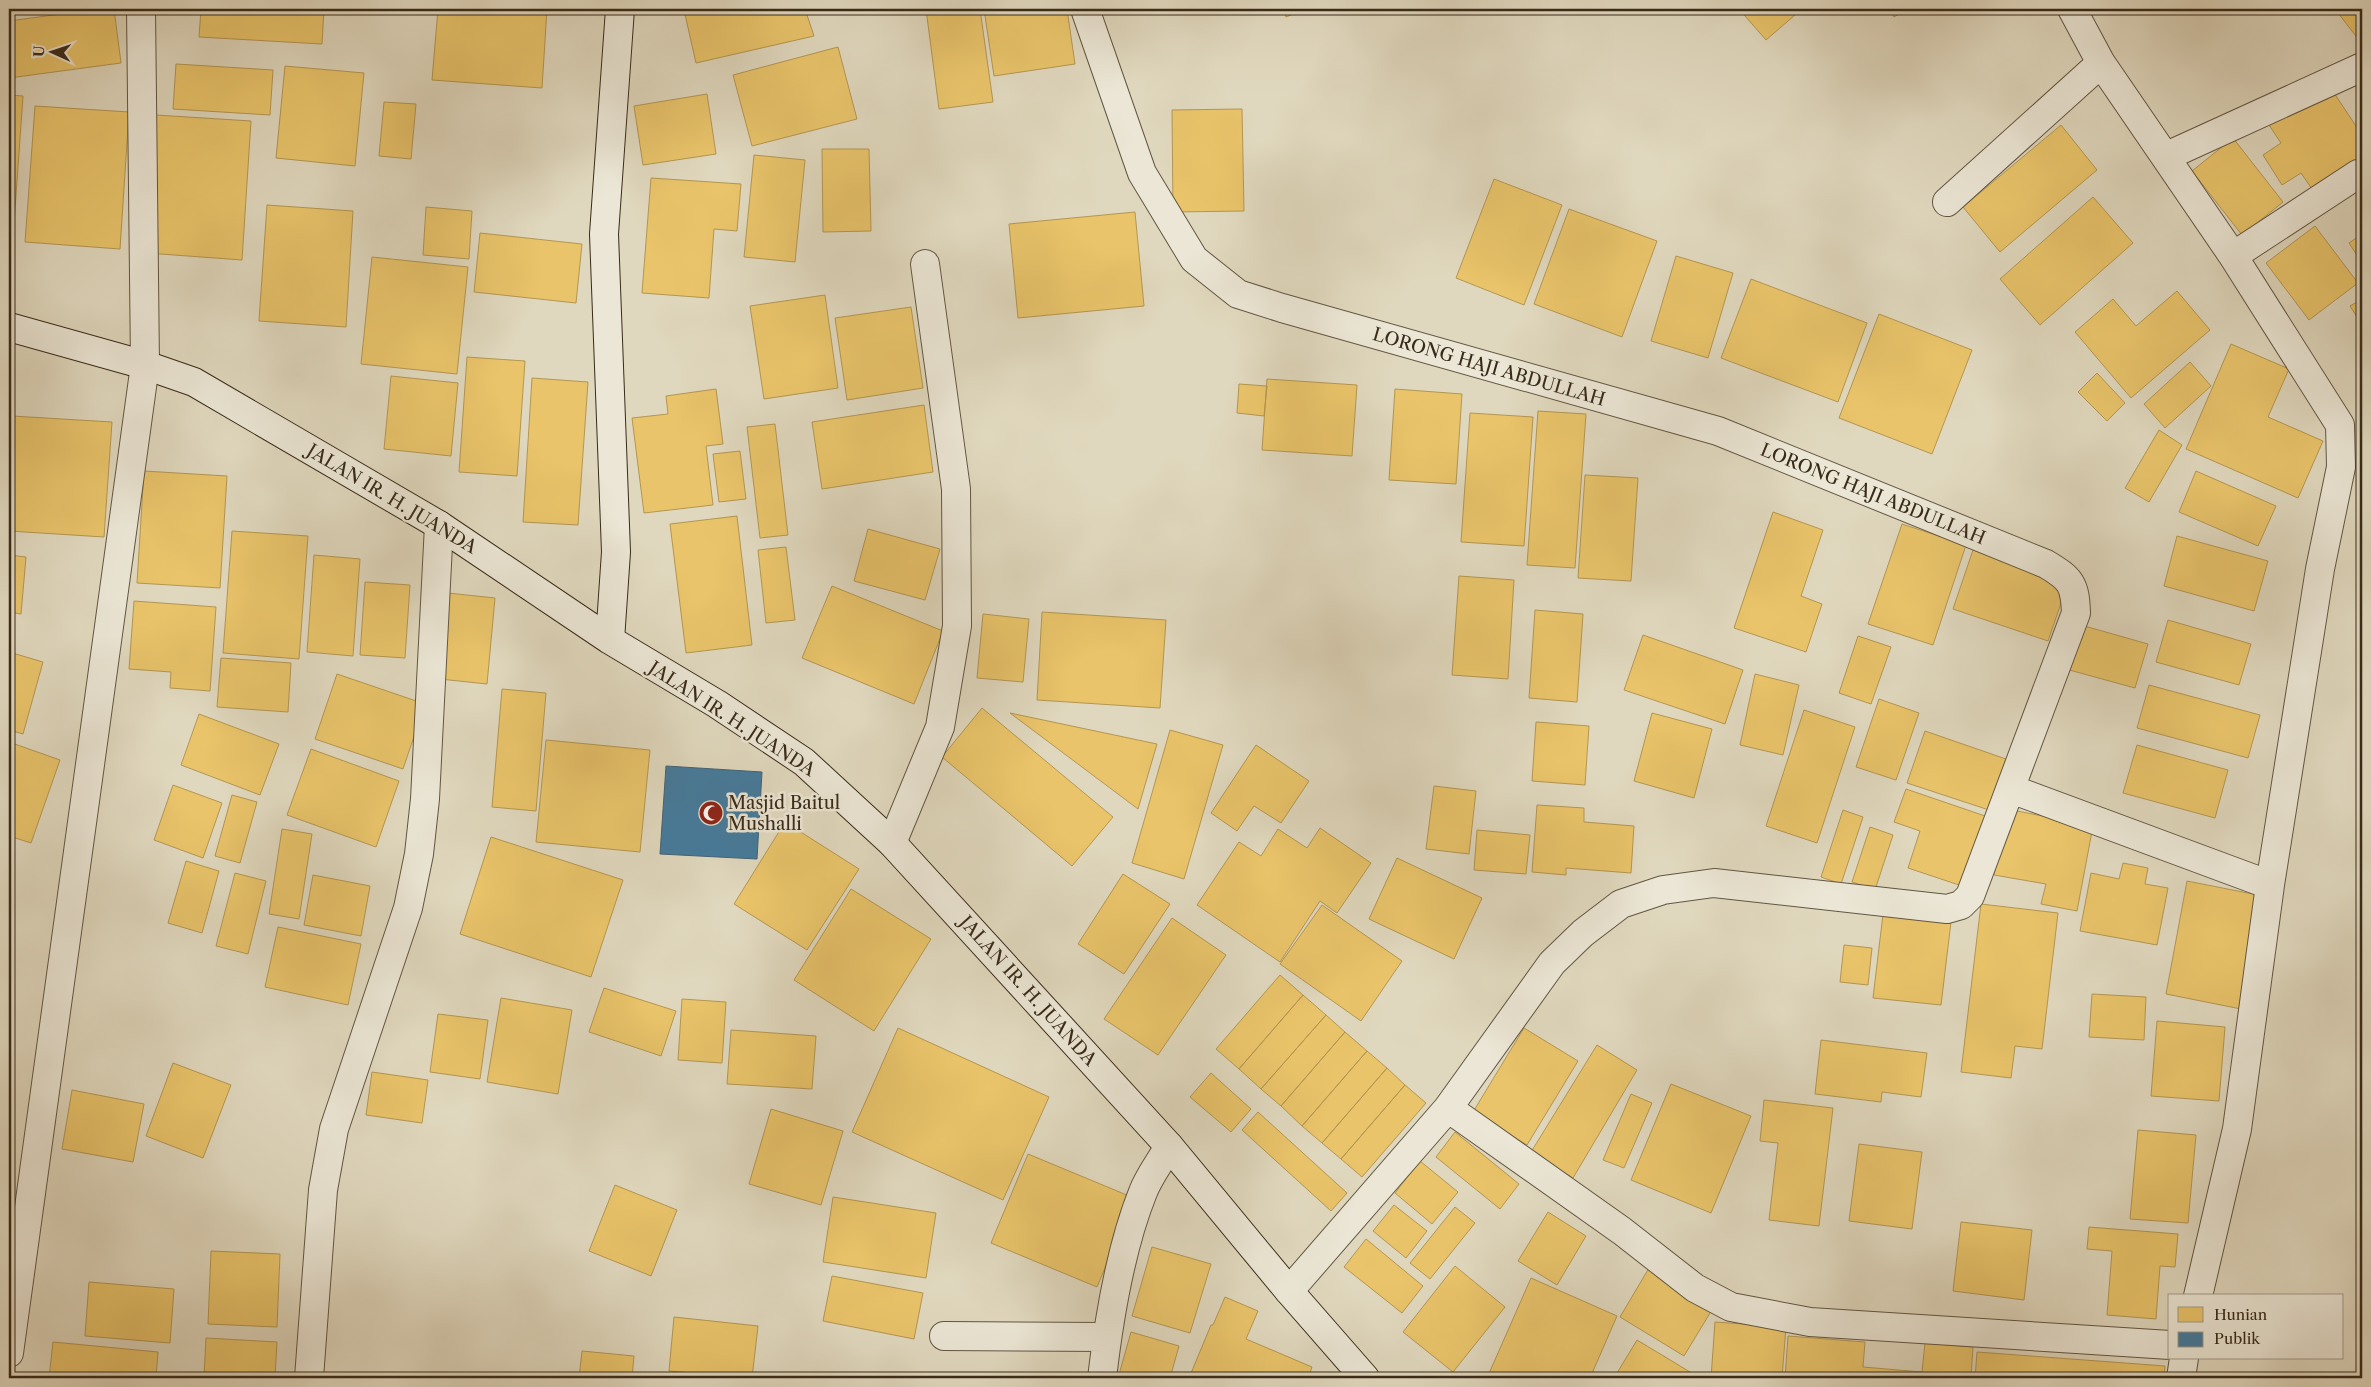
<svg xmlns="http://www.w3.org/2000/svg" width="2371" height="1387" font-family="'Libre Caslon Text',serif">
  <rect width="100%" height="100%" fill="#e0d8be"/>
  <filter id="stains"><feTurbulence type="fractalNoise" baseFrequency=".004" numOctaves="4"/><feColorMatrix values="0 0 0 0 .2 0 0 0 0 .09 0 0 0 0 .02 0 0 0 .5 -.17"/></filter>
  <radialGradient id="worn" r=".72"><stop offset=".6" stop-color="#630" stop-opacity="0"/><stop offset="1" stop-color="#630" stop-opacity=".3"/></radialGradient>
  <path fill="#e9c46a" stroke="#b49652" d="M 98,9 L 114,9 L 121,63 L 9,78 L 9,21 Z
    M 201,9 L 324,9 L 322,44 L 199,37 Z
    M 438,9 L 547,9 L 542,88 L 432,80 Z
    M 690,9 L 805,9 L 814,36 L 696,63 L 684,10 Z
    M 926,9 L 980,9 L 993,102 L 939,109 Z
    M 984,9 L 1067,9 L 1075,64 L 994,76 Z
    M 1283,9 L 1306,9 L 1286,17 Z
    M 1739,9 L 1802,9 L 1766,40 Z
    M 1888,9 L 1907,9 L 1894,17 Z
    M 2335,9 L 2362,9 L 2362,44 Z
    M 838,47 L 857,119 L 752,146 L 733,75 Z
    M 176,64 L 273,70 L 270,115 L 173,109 Z
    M 285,66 L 364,73 L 355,166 L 276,158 Z
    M 2328,84 L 2362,135 L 2362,159 L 2314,192 L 2301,173 L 2282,185 L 2263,155 L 2281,143 L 2269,125 Z
    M 707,94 L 716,154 L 643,165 L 634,106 Z
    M 9,95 L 23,96 L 13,237 L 9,237 Z
    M 384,102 L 416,104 L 411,159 L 379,156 Z
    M 35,106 L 129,112 L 120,249 L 25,242 Z
    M 1242,109 L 1244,211 L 1173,212 L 1172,110 Z
    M 156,115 L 251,121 L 242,260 L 147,253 Z
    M 2061,125 L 2097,170 L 2000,252 L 1963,207 Z
    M 2233,138 L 2283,202 L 2242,235 L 2192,171 Z
    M 822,149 L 869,149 L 871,231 L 823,232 Z
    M 754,155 L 805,160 L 795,262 L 744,257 Z
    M 651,178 L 741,184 L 737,231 L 714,229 L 709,298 L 642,293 Z
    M 1494,179 L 1562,205 L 1524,305 L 1456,278 Z
    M 2093,197 L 2133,243 L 2040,325 L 2000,279 Z
    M 267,205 L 353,211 L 346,327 L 259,321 Z
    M 426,207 L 472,211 L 469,259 L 423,255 Z
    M 1569,209 L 1657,241 L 1622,337 L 1534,304 Z
    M 1135,212 L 1144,306 L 1018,318 L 1009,224 Z
    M 2315,226 L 2358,283 L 2309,320 L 2266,263 Z
    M 480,233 L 582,244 L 576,303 L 474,292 Z
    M 2362,234 L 2362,263 L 2349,243 Z
    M 1676,256 L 1733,273 L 1708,358 L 1651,341 Z
    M 372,257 L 468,267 L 457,374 L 361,364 Z
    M 1751,279 L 1867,323 L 1838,402 L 1721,358 Z
    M 2177,291 L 2210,330 L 2131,398 L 2075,332 L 2113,299 L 2136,326 Z
    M 825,295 L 838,388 L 764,399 L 750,306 Z
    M 2362,299 L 2362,325 L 2350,306 Z
    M 911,307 L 923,388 L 847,400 L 835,318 Z
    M 1879,314 L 1972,350 L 1932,454 L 1839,418 Z
    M 2231,344 L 2289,369 L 2268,417 L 2323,441 L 2298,498 L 2186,449 Z
    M 467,357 L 525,361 L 517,476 L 459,472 Z
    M 2190,362 L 2211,386 L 2165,428 L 2144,404 Z
    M 2097,373 L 2125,403 L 2107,421 L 2078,392 Z
    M 391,376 L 458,383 L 451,456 L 384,449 Z
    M 532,378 L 588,382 L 578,525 L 523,522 Z
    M 1267,379 L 1357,385 L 1352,456 L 1262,450 Z
    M 1239,384 L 1267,386 L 1264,416 L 1237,413 Z
    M 716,389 L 723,444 L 706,446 L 713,505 L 644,513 L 632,418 L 668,414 L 666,396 Z
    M 1395,389 L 1462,394 L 1456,484 L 1389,480 Z
    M 924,405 L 933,472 L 822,489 L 812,422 Z
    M 1538,411 L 1586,414 L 1575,568 L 1527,565 Z
    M 1470,413 L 1533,417 L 1524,546 L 1461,542 Z
    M 12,416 L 112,422 L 104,537 L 9,531 L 9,465 Z
    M 775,424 L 788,535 L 760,538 L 747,427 Z
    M 2159,430 L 2182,445 L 2149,502 L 2125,488 Z
    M 740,451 L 746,499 L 719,502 L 713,454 Z
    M 144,471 L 227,476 L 220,588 L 137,583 Z
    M 2196,471 L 2276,506 L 2258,546 L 2179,512 Z
    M 1585,475 L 1638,478 L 1631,581 L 1578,578 Z
    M 1773,512 L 1823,530 L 1801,596 L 1822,604 L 1806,652 L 1734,628 Z
    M 737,516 L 752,645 L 686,653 L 670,524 Z
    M 1902,524 L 1966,545 L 1933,645 L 1868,624 Z
    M 868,529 L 940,549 L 925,600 L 854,581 Z
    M 232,531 L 308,536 L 299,659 L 223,653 Z
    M 2177,536 L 2268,561 L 2254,611 L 2164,586 Z
    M 786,547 L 795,620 L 766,623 L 758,550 Z
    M 1973,550 L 2068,583 L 2048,641 L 1953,609 Z
    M 9,555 L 26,557 L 21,614 L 9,612 Z
    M 314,555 L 360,559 L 353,656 L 307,652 Z
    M 1459,576 L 1514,580 L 1508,679 L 1452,675 Z
    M 365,582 L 410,585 L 405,658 L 360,655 Z
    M 832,586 L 943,631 L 914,704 L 802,658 Z
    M 448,593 L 495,598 L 487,684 L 440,679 Z
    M 134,601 L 216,607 L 210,691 L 170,688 L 171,672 L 129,669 Z
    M 1535,610 L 1583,614 L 1577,702 L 1529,698 Z
    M 1042,612 L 1166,620 L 1160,708 L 1037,700 Z
    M 983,614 L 1029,619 L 1023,682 L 977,678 Z
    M 2168,620 L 2251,644 L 2239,685 L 2156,662 Z
    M 2074,623 L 2148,644 L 2135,688 L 2062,668 Z
    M 1643,635 L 1743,670 L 1725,724 L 1624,690 Z
    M 1858,636 L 1891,647 L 1871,704 L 1839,693 Z
    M 9,652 L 43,662 L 23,734 L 9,730 Z
    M 221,658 L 291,663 L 288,712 L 217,707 Z
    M 337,674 L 425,704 L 403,769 L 315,739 Z
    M 1755,674 L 1799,685 L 1783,755 L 1740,745 Z
    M 2149,685 L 2260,715 L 2248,758 L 2137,728 Z
    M 502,689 L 546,693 L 536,811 L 492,807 Z
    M 1879,699 L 1919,713 L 1896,780 L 1856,767 Z
    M 982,708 L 1113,817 L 1072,866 L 942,757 Z
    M 1804,710 L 1855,727 L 1817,843 L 1766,826 Z
    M 1010,713 L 1157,744 L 1138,809 Z
    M 1652,713 L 1712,729 L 1694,798 L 1634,781 Z
    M 199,714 L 279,744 L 260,795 L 181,765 Z
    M 1536,722 L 1589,726 L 1585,785 L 1532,781 Z
    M 1170,730 L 1223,745 L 1184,879 L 1132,863 Z
    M 1925,731 L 2006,759 L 1989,810 L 1907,783 Z
    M 546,740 L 650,750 L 640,852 L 536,842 Z
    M 9,742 L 60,760 L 31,843 L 9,836 Z
    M 1256,745 L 1309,781 L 1281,823 L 1254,806 L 1237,831 L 1211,813 Z
    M 2137,745 L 2228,770 L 2215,818 L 2123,793 Z
    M 311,749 L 399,781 L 376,847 L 287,815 Z
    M 173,785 L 222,803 L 203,858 L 154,840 Z
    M 1434,786 L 1476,791 L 1469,854 L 1426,849 Z
    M 1906,789 L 1988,817 L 1965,887 L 1908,868 L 1920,831 L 1894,822 Z
    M 232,795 L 257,802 L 240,863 L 215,856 Z
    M 1537,805 L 1584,808 L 1584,822 L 1634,826 L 1631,873 L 1566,868 L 1566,875 L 1532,872 Z
    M 2007,809 L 2093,826 L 2077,911 L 2041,904 L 2046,884 L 1994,875 Z
    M 1843,810 L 1863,817 L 1841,884 L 1821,877 Z
    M 785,822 L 859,869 L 807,950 L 734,904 Z
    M 1870,827 L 1893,835 L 1875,890 L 1852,882 Z
    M 1320,828 L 1371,863 L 1337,913 L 1320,901 L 1280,962 L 1197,905 L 1239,842 L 1261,856 L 1278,829 L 1307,848 Z
    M 282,829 L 312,834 L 299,919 L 269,914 Z
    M 1477,830 L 1530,835 L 1526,874 L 1474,870 Z
    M 491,837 L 623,880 L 591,977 L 460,934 Z
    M 1397,858 L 1482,898 L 1454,959 L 1369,919 Z
    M 186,861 L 219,871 L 202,933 L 168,923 Z
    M 2123,863 L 2148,868 L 2145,884 L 2168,888 L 2157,945 L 2080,931 L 2091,873 L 2119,879 Z
    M 235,873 L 266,881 L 248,954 L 216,946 Z
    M 1123,874 L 1170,904 L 1124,974 L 1078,944 Z
    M 313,875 L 370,886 L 361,936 L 304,925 Z
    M 2187,881 L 2268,897 L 2246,1010 L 2166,994 Z
    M 851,889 L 931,939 L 874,1031 L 794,980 Z
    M 1981,904 L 2058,913 L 2042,1049 L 2015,1046 L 2011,1078 L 1961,1072 Z
    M 1322,905 L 1402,961 L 1361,1021 L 1280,964 Z
    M 1883,914 L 1951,922 L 1941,1005 L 1873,998 Z
    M 1172,918 L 1226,955 L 1158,1055 L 1104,1019 Z
    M 278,927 L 361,944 L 348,1005 L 265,987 Z
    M 1844,945 L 1872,948 L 1868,985 L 1840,982 Z
    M 1280,975 L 1303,995 L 1239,1069 L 1216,1049 Z
    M 604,988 L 676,1011 L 661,1056 L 589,1032 Z
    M 2092,994 L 2146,997 L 2144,1040 L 2089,1037 Z
    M 1303,995 L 1326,1015 L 1261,1089 L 1239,1069 Z
    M 501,998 L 572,1010 L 558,1094 L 487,1082 Z
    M 682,999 L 726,1002 L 722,1063 L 678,1060 Z
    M 438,1014 L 488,1020 L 480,1079 L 430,1072 Z
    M 1326,1015 L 1345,1032 L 1281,1106 L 1261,1089 Z
    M 2157,1021 L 2225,1027 L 2219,1101 L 2151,1096 Z
    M 898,1028 L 1049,1097 L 1003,1200 L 852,1132 Z
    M 1524,1028 L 1578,1061 L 1527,1145 L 1473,1112 Z
    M 731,1030 L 816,1036 L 812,1089 L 727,1084 Z
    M 1345,1032 L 1367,1051 L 1302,1126 L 1281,1106 Z
    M 1821,1040 L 1927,1053 L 1921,1097 L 1882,1092 L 1881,1102 L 1815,1094 Z
    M 1597,1045 L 1637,1070 L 1573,1178 L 1531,1152 Z
    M 1367,1051 L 1387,1068 L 1322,1143 L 1302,1126 Z
    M 173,1063 L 231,1085 L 203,1158 L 146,1136 Z
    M 1387,1068 L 1405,1085 L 1341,1159 L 1322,1143 Z
    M 372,1072 L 428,1080 L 422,1123 L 366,1115 Z
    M 1211,1073 L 1251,1109 L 1231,1132 L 1190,1097 Z
    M 1671,1084 L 1751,1116 L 1711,1213 L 1631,1180 Z
    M 1405,1085 L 1426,1103 L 1362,1177 L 1341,1159 Z
    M 72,1090 L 144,1104 L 133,1162 L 62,1149 Z
    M 1631,1094 L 1652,1103 L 1624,1168 L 1603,1160 Z
    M 1764,1100 L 1833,1108 L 1819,1226 L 1769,1220 L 1778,1143 L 1760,1141 Z
    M 771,1109 L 843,1131 L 821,1205 L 749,1184 Z
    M 1258,1112 L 1347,1193 L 1331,1211 L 1242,1130 Z
    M 2138,1130 L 2196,1135 L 2188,1223 L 2130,1219 Z
    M 1455,1132 L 1519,1184 L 1500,1209 L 1436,1157 Z
    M 1859,1144 L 1922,1152 L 1912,1229 L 1849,1221 Z
    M 1028,1154 L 1134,1198 L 1097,1287 L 991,1243 Z
    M 1420,1161 L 1458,1192 L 1432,1224 L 1395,1193 Z
    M 615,1185 L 677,1210 L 651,1276 L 589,1251 Z
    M 833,1197 L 936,1213 L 926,1278 L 823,1262 Z
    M 1394,1205 L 1427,1231 L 1406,1258 L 1373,1231 Z
    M 1455,1207 L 1475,1223 L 1430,1279 L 1410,1263 Z
    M 1548,1212 L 1586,1236 L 1557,1285 L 1518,1261 Z
    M 1961,1222 L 2032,1230 L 2024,1300 L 1953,1291 Z
    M 2089,1227 L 2178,1234 L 2175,1267 L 2160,1266 L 2156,1319 L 2107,1315 L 2112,1251 L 2087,1249 Z
    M 1366,1239 L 1423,1286 L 1402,1313 L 1344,1267 Z
    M 1152,1247 L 1211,1264 L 1190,1333 L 1132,1316 Z
    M 211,1251 L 280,1254 L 277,1327 L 208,1324 Z
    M 1455,1266 L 1505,1307 L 1453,1372 L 1403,1332 Z
    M 1649,1268 L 1713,1308 L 1684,1356 L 1620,1317 Z
    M 832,1276 L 923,1293 L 914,1339 L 823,1321 Z
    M 1531,1278 L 1617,1316 L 1590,1378 L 1487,1378 Z
    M 89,1282 L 174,1289 L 170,1343 L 85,1336 Z
    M 1225,1297 L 1258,1311 L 1246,1339 L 1312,1367 L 1308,1378 L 1189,1378 L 1211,1325 L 1213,1325 Z
    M 674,1317 L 758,1326 L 752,1378 L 669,1371 Z
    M 1715,1322 L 1786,1327 L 1782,1378 L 1711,1378 Z
    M 1131,1332 L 1179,1346 L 1170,1378 L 1118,1378 Z
    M 1788,1336 L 1865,1342 L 1863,1367 L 1922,1372 L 1925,1343 L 1973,1347 L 1971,1378 L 1785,1378 Z
    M 206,1338 L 277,1342 L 275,1378 L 204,1378 Z
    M 1637,1340 L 1700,1378 L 1625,1378 L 1617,1373 Z
    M 53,1342 L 158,1352 L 156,1378 L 49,1378 Z
    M 582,1351 L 634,1356 L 632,1378 L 579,1378 Z
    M 1977,1352 L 2165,1366 L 2164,1378 L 1975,1378 Z
    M 977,1373 L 978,1378 L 942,1378 Z
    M 1030,1374 L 1030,1378 L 1005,1378 Z"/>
  <path fill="#457b9d" stroke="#416375" d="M 666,766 L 762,772 L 757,859 L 660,854 Z"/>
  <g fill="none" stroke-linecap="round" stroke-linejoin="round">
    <defs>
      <path id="street" d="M 1085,9 L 1142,173 L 1194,259 L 1238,294 L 1282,308 L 1718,431 L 2046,564 C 2071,579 2075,584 2076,613 L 1970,896 L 1961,905 L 1947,909 L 1714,883 L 1663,890 L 1621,904 L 1583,933 L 1552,963 L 1448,1108 L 1289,1291
        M 2072,9 L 2101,63 L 2233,256 L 2340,425 L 2341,467 L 2320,569 L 2270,885 L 2237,1129 L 2198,1296
        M 2167,156 L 2362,67
        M 1947,202 L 2101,63
        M 2233,256 L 2358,174
        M 2011,789 L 2270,885
        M 892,843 L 940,727 L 957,626 L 956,489 L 925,264
        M 1448,1108 L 1622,1231 L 1695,1288 L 1731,1307 L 1810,1322 L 2170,1345
        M 944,1336 L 1107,1337
        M 9,1353 L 145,365 L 141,9
        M 309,1378 L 323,1190 L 334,1129 L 408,908 L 419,854 L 425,799 L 439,525
        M 1102,1378 C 1109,1318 1120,1249 1143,1192 C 1149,1176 1161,1161 1169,1146
        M 2181,1378 L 2184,1358"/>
      <path id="secondary" d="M 9,327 L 145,365 L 194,382 L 439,525 L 610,640 L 717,704 L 804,762 L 892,843 L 1169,1146 L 1289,1291 L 1365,1378
        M 610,640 L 616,552 L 604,234 L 620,9"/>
    </defs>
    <use href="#street" stroke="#625642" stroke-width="30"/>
    <use href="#secondary" stroke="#382b19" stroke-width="30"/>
    <use href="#street" stroke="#ebe6d5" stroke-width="28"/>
    <use href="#secondary" stroke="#ebe6d5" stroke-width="28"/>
  </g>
  <defs>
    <symbol id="mosque-disc" viewBox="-11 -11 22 22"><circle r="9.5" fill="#8f2418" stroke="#ebe6d5"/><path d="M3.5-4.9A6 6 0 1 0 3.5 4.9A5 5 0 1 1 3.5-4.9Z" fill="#fff"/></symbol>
  </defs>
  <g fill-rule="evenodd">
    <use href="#mosque-disc" x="697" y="799" width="28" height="28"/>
  </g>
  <g text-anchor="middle" stroke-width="5" stroke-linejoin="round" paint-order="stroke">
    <g font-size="18" fill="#382b19" stroke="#ebe6d5">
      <text transform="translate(1489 367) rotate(16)" y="6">LORONG HAJI ABDULLAH</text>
      <text transform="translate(1873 494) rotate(22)" y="6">LORONG HAJI ABDULLAH</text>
      <text transform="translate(392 499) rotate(31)" y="6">JALAN IR. H. JUANDA</text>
      <text transform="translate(732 719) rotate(33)" y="6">JALAN IR. H. JUANDA</text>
      <text transform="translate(1028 991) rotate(48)" y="6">JALAN IR. H. JUANDA</text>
    </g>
    <g font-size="18" fill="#382b19" stroke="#ebe6d5" text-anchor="start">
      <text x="728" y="809">Masjid Baitul<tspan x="728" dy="21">Mushalli</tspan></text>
    </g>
  </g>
  <rect width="2371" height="1387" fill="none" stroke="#e0d8be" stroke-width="30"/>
  <rect x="10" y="10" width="2351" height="1367" fill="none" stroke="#382b19" stroke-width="2.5"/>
  <rect x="15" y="15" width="2341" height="1357" fill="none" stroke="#382b19"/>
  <rect x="2168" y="1294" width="175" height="65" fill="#ebe6d5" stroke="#a39b8a"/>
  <rect x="2178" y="1307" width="25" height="15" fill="#e9c46a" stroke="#a39b8a"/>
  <text x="2214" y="1320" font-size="15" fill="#382b19">Hunian</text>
  <rect x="2178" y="1332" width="25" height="15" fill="#457b9d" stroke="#a39b8a"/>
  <text x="2214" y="1344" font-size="15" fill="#382b19">Publik</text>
  <g transform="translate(52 52) rotate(273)" stroke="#ebe6d5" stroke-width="4" paint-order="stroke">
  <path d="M0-4L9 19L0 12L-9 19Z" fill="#382b19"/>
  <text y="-8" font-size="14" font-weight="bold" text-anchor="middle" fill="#382b19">U</text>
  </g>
  <rect width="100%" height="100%" filter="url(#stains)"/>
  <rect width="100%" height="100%" fill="url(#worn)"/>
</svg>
